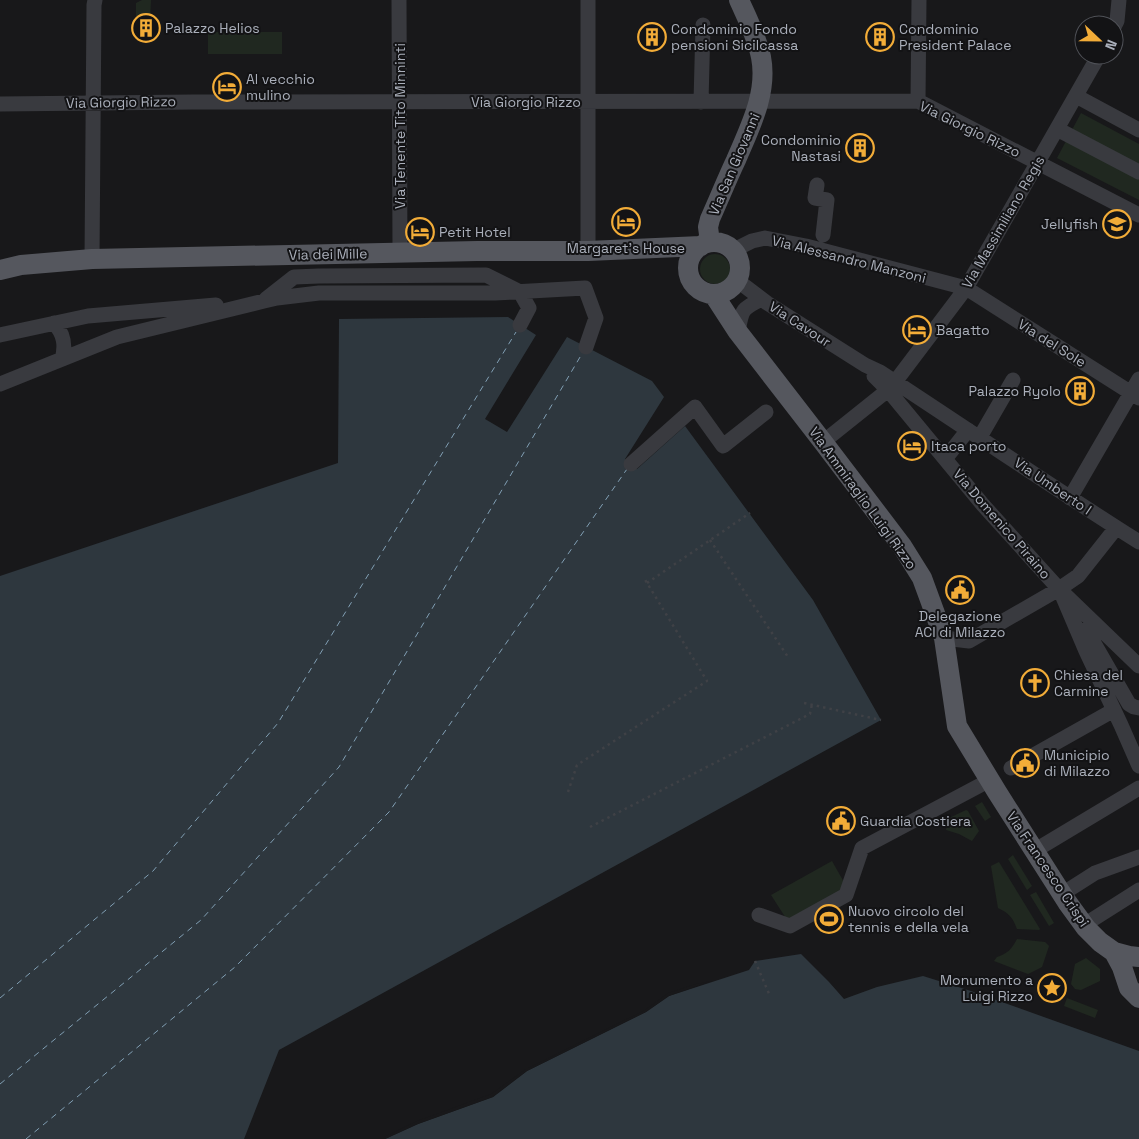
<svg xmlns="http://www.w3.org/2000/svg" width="1139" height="1139" font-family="'Space Grotesk',sans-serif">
  <rect width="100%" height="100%" fill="#18181a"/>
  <path fill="#202820" d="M 142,0 L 151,0 L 150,20 L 136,20 L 136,3 Z
    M 208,32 L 282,32 L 282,54 L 208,54 Z
    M 1081,113 L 1139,144 L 1139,200 L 1057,158 Z
    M700 269a15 15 0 1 1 30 0a15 15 0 1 1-30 0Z
    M 982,802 L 991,817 L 985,821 L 975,806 Z
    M 966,810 L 968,811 L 979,831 L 972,841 L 959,834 L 946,830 L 949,818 Z
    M 1013,855 L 1032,886 L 1027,890 L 1008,859 Z
    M 832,861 L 845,884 L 842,894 L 789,923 L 771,895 Z
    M 999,862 L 1040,929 L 1039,930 L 1017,929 C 1013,918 1009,913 998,908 L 991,866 Z
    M 1036,892 L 1054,923 L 1049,926 L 1030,895 Z
    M 1017,939 L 1045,942 L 1049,946 L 1042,967 L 1028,974 L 994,961 L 997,957 C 1007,954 1012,949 1017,939 Z
    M 1086,958 L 1100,969 L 1100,981 L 1081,990 L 1075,989 L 1071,984 L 1075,964 Z
    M 1067,998 L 1098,1010 L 1095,1018 L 1064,1006 Z"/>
  <path fill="#2e373e" d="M 508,317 L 536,335 L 485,419 L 507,432 L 567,337 L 652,381 L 664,397 L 625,459 L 637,469 L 685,426 L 813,600 L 881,720 L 279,1050 L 244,1139 L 0,1139 L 0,576 L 338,463 L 339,319 Z
    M 801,954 L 829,982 L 844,999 L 877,987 L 923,976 L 971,991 L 1139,1051 L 1139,1139 L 385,1139 L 418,1124 L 493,1097 L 527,1071 L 646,1012 L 669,996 L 749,970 L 755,961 Z"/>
  <path fill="#18181a" d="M 712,981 L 669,996 L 646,1012 L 527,1071 L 493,1097 L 418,1124 L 385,1139 L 383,1139 L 384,1137 L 417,1121 L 491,1094 L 526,1069 L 645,1010 L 668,993 L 696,984 Z"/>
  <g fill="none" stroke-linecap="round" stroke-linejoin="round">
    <path stroke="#819fb4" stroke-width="1" stroke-dasharray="6 5" stroke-linecap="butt" d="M 0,998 L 153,871 L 278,723 L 516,332
      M 0,1084 L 201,920 L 339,767 L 583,352
      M 26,1139 L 235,967 L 389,812 L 627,469"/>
    <path stroke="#3f4146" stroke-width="2.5" stroke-dasharray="2.5 4" stroke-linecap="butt" d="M 710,540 L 788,657
      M 647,583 L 750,513
      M 804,703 L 881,720
      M 568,792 L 577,765 L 707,681 L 644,578
      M 590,827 L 810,714 L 812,704
      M 755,961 L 770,996"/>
    <path stroke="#393a3f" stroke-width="15" d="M 399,0 L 400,253
      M 1114,27 L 1117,21 L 1119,0
      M 1076,96 L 1139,130
      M 918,101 L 919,0
      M 701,102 L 703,25
      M 0,104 L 193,102 L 918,101 L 1139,215
      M 1057,129 L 1139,172
      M 817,185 L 815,198 L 827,200 L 823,235
      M 734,250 L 752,241 L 765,238 L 806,246 L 966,288 L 1139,398
      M 588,251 L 588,0
      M 92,259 L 94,5 L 95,0
      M 738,281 L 767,303 L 865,365 L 880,372 C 967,429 1052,487 1139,542
      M 266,299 L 294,277 L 319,276 L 486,275 L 520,292 L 529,308 L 520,325
      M 54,323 C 64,334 66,345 62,359
      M 738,332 C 742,310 741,309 762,299
      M 0,335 L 88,316 L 216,305
      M 874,376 L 888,390 L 983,505 L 1059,589 L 1139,666
      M 895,382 L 966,288 L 1099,55
      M 0,384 L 117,337 L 264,301 L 277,298 L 319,293 L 495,293 L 585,288 L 596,318 L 586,347
      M 980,437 L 1013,380
      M 823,442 L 888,390
      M 945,459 L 968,430
      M 631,464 L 695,407 L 723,446 L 766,412
      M 1070,498 L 1139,379
      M 1063,597 L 1086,651 L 1121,725 L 1139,766
      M 1088,628 L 1087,631 L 1129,704 L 1134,707 L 1139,708
      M 944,638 L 969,641 L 1059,589 L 1078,576 L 1116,528
      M 1011,768 L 1114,710
      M 1034,851 L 1139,788
      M 1062,894 L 1095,873 L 1139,857
      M 759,915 L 790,926 L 846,895 L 862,848 L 990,780
      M 1084,925 L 1139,890"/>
    <path stroke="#55575e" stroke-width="20" d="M688 268a26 26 0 1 1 52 0a26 26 0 1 1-52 0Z
      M 710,242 L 708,227 L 710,219 C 719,199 727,179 736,160 C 750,127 768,93 761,57 C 757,37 747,18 739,0
      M 0,270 L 21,265 L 92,259 L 477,251 L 588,251 L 701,246
      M 714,295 L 738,332 L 823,442 L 902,546 L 922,578 L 944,638 L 957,726 L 997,792 L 1067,902 L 1086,928 L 1100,942 L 1114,952 L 1122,967 L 1129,988 L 1139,998
      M 1114,952 L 1129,956 L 1139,957"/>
  </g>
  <defs>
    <symbol id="building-ring" viewBox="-11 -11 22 22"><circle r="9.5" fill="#131315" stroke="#f2ac38" stroke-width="1.5"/><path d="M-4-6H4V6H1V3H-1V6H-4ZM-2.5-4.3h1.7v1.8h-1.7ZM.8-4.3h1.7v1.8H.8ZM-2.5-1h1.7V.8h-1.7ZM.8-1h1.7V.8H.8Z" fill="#f2ac38"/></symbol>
    <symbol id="hotel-ring" viewBox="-11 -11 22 22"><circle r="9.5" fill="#131315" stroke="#f2ac38" stroke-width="1.5"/><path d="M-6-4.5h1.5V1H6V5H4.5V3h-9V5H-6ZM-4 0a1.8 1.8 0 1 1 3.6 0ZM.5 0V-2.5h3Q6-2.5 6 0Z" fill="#f2ac38"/></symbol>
    <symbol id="school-ring" viewBox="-11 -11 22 22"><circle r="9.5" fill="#131315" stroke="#f2ac38" stroke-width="1.5"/><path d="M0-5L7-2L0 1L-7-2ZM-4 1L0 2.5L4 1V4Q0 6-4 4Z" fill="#f2ac38"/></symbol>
    <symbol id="civic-ring" viewBox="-11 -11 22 22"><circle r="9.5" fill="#131315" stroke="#f2ac38" stroke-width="1.5"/><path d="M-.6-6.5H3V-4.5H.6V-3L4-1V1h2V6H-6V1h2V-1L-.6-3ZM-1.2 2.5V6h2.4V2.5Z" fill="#f2ac38"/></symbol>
    <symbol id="church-ring" viewBox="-11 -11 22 22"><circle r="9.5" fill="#131315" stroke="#f2ac38" stroke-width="1.5"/><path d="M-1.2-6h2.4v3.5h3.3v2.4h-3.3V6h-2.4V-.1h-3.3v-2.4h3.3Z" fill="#f2ac38"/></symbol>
    <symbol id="stadium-ring" viewBox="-11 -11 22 22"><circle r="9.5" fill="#131315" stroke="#f2ac38" stroke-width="1.5"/><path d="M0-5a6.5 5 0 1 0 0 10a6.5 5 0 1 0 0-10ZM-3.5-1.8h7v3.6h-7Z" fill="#f2ac38"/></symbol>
    <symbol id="sight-ring" viewBox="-11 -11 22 22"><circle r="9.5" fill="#131315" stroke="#f2ac38" stroke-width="1.5"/><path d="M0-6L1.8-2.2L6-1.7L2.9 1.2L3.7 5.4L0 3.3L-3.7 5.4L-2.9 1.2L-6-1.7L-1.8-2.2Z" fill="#f2ac38"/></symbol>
  </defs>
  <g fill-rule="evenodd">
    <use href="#building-ring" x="130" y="12" width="32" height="32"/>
    <use href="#building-ring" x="636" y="21" width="32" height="32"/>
    <use href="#building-ring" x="864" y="21" width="32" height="32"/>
    <use href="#hotel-ring" x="211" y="71" width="32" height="32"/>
    <use href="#building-ring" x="844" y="132" width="32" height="32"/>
    <use href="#hotel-ring" x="610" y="206" width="32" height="32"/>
    <use href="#school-ring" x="1101" y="208" width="32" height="32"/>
    <use href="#hotel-ring" x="404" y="216" width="32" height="32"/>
    <use href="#hotel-ring" x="901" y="314" width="32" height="32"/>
    <use href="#building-ring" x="1064" y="375" width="32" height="32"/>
    <use href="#hotel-ring" x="896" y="430" width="32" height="32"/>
    <use href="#civic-ring" x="944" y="574" width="32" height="32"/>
    <use href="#church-ring" x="1019" y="667" width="32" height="32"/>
    <use href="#civic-ring" x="1009" y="747" width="32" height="32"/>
    <use href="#civic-ring" x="825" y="805" width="32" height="32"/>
    <use href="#stadium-ring" x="813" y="903" width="32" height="32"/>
    <use href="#sight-ring" x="1036" y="972" width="32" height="32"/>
  </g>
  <g text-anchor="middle" stroke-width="4" stroke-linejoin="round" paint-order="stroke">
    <g font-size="14" fill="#aaafba" stroke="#131315" text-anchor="start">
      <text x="165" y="33">Palazzo Helios</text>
      <text x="671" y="34">Condominio Fondo<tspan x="671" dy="16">pensioni Sicilcassa</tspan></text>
      <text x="899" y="34">Condominio<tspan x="899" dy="16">President Palace</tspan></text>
      <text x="246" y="84">Al vecchio<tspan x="246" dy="16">mulino</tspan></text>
      <text x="841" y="145" text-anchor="end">Condominio<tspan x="841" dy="16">Nastasi</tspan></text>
      <text x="1098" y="229" text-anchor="end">Jellyfish</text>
      <text x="439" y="237">Petit Hotel</text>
      <text x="626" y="253" text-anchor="middle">Margaret's House</text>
      <text x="936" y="335">Bagatto</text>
      <text x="1061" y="396" text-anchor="end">Palazzo Ryolo</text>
      <text x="931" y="451">Itaca porto</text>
      <text x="960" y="621" text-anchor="middle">Delegazione<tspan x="960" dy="16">ACI di Milazzo</tspan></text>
      <text x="1054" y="680">Chiesa del<tspan x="1054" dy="16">Carmine</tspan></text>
      <text x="1044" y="760">Municipio<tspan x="1044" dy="16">di Milazzo</tspan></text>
      <text x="860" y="826">Guardia Costiera</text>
      <text x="848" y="916">Nuovo circolo del<tspan x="848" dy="16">tennis e della vela</tspan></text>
      <text x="1033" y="985" text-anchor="end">Monumento a<tspan x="1033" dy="16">Luigi Rizzo</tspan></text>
    </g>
    <g font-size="14" fill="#aaafba" stroke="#131315">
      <text transform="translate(121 102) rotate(-1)" y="5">Via Giorgio Rizzo</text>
      <text x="526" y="107">Via Giorgio Rizzo</text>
      <text transform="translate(400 126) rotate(-90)" y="5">Via Tenente Tito Minninti</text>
      <text transform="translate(970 129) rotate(26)" y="5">Via Giorgio Rizzo</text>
      <text transform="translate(734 164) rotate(-67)" y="5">Via San Giovanni</text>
      <text transform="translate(1003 222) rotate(-60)" y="5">Via Massimiliano Regis</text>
      <text transform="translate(328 254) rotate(-1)" y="5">Via dei Mille</text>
      <text transform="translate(849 259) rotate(14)" y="5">Via Alessandro Manzoni</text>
      <text transform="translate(800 324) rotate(33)" y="5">Via Cavour</text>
      <text transform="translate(1052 343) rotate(32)" y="5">Via del Sole</text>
      <text transform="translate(1053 486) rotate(34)" y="5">Via Umberto I</text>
      <text transform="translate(863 498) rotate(54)" y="5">Via Ammiraglio Luigi Rizzo</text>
      <text transform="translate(1002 524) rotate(49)" y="5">Via Domenico Piraino</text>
      <text transform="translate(1048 869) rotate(56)" y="5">Via Francesco Crispi</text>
    </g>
  </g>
  <g transform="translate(1099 40) rotate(112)"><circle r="24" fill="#131315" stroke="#4f5157"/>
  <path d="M0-4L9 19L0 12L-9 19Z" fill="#f2ac38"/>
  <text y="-8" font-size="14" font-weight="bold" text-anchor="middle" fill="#aaafba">N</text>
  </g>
</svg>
